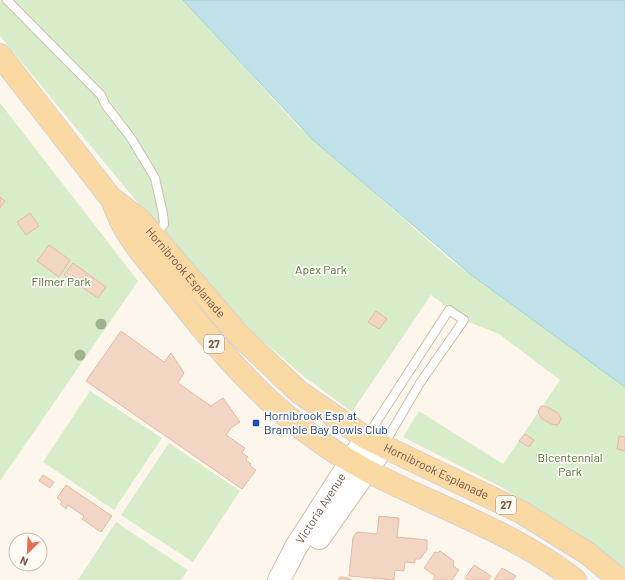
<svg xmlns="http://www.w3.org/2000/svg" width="625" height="580" font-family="Barlow,sans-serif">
  <rect width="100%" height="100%" fill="#fdf6ec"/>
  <path fill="#d8ecc9" d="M 0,0 L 183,0 L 300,128 L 453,262 L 625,387 L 625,569 L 569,528 L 501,487 L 403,437 L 419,411 L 503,464 L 560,380 L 499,334 L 464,320 L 431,295 L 352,412 L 302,375 L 256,335 L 202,278 L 157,226 L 0,36 Z
    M 0,103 L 138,281 L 0,481 Z
    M 90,391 L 162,438 L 114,510 L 43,462 Z
    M 169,443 L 240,491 L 193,562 L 121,515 Z
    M 116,522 L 188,570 L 181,580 L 78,580 Z"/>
  <path fill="#bfe3e8" stroke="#a5d3da" d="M 183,0 L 625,0 L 625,387 L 470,274 L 312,139 Z"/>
  <path fill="#f3d5c3" stroke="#e6bba3" d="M 0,197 L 5,201 L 0,208 Z
    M 30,213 L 39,226 L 26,235 L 17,222 Z
    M 49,245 L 70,260 L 59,277 L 37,261 Z
    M 73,263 L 106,287 L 98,298 L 64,275 Z
    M 376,311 L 387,319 L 379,329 L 368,322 Z
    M 121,331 L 164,362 L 171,353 L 184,373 L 178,383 L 211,406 L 223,398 L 240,422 L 231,428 L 226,435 L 245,448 L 242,453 L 248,457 L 246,460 L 251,464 L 250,466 L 256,470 L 242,489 L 86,381 Z
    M 541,406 L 547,407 L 558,413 L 561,419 L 558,425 L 551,424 L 541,418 L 538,411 Z
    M 525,434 L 534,440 L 529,447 L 519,441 Z
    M 619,436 L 625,437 L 625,451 L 617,449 Z
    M 43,475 L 54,482 L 50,488 L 39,481 Z
    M 66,485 L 112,516 L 101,532 L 82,519 L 84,516 L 68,505 L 66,509 L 60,504 L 62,502 L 57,498 Z
    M 379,516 L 399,518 L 397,537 L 427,540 L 427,550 L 420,559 L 415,559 L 415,563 L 405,562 L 404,571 L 395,570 L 394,580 L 349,576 L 353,537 L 357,532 L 377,534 Z
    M 440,551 L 454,561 L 453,566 L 459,570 L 452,580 L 433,580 L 435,576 L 424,568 L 435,552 L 438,553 Z
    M 474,565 L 491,576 L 488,580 L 468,580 L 465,578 Z
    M 502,568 L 516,576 L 513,580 L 494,580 Z
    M 340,577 L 348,578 L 351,580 L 338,580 Z"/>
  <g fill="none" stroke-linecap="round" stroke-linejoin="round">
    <defs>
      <path id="service" d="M 7,0 L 101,95 L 105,104 L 131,138 L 155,178 L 163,214 L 164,224 L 155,236
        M 366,438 L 449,310 L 464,320 L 420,383 L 383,446"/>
      <g id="secondary">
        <path d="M 319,538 L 383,447"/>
        <path id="s1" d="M 279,580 L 296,547 L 366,438"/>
      </g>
      <g id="primary">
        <path id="s2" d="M 0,55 L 110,197 L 140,220 L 239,335 L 299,392 L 366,438 L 521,512 L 587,553 L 620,580"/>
        <path d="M 113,202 C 117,212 121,223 127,232 C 140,254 159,273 174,293 C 229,364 285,427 366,470 C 436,507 512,531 575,580"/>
      </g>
    </defs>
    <use href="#service" stroke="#d1beb0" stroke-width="10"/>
    <use href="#secondary" stroke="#d6c0b0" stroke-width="24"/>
    <use href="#primary" stroke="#dad1cd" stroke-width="24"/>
    <use href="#service" stroke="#fff" stroke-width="8"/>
    <use href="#secondary" stroke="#fff" stroke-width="22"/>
    <use href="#primary" stroke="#fbd9a5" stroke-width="22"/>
  </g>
  <g fill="#a0b28e">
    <circle cx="101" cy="324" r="5.5"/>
    <circle cx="80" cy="355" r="5.5"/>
  </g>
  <rect fill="#1a4fb4" stroke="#fffaf3" stroke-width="1.5" x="252" y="419" width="8" height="8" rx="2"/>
  <g text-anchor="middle" stroke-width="3.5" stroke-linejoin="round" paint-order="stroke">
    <g fill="#fffaf3" stroke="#a28b7f" stroke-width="1">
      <rect x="204" y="335" width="20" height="18" rx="3"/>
      <rect x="496" y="496" width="20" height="18" rx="3"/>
    </g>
    <g font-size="11" font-weight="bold" fill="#7a5c4d">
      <text x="214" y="348">27</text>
      <text x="506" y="509">27</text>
    </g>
    <g font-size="12" fill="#537a41" stroke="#fffaf3">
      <text x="321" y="274">Apex Park</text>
      <text x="61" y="286">Filmer Park</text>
      <text x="570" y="462">Bicentennial<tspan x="570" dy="14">Park</tspan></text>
    </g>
    <g font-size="12" fill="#7a5c4d" stroke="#fffaf3">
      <text dy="4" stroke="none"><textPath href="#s2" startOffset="287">Hornibrook Esplanade</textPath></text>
      <text dy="4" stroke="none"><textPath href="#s2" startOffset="611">Hornibrook Esplanade</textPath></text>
      <text dy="4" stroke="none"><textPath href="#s1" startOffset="83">Victoria Avenue</textPath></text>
    </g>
    <g font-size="12" fill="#164399" stroke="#fffaf3" text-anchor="start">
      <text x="264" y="420">Hornibrook Esp at<tspan x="264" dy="14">Bramble Bay Bowls Club</tspan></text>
    </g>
  </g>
  <g transform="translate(28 552) rotate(204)"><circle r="19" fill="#fffaf3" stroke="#cabbb1"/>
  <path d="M0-3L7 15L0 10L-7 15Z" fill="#e76f51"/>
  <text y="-6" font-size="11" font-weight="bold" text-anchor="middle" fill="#7a5c4d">N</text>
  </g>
</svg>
